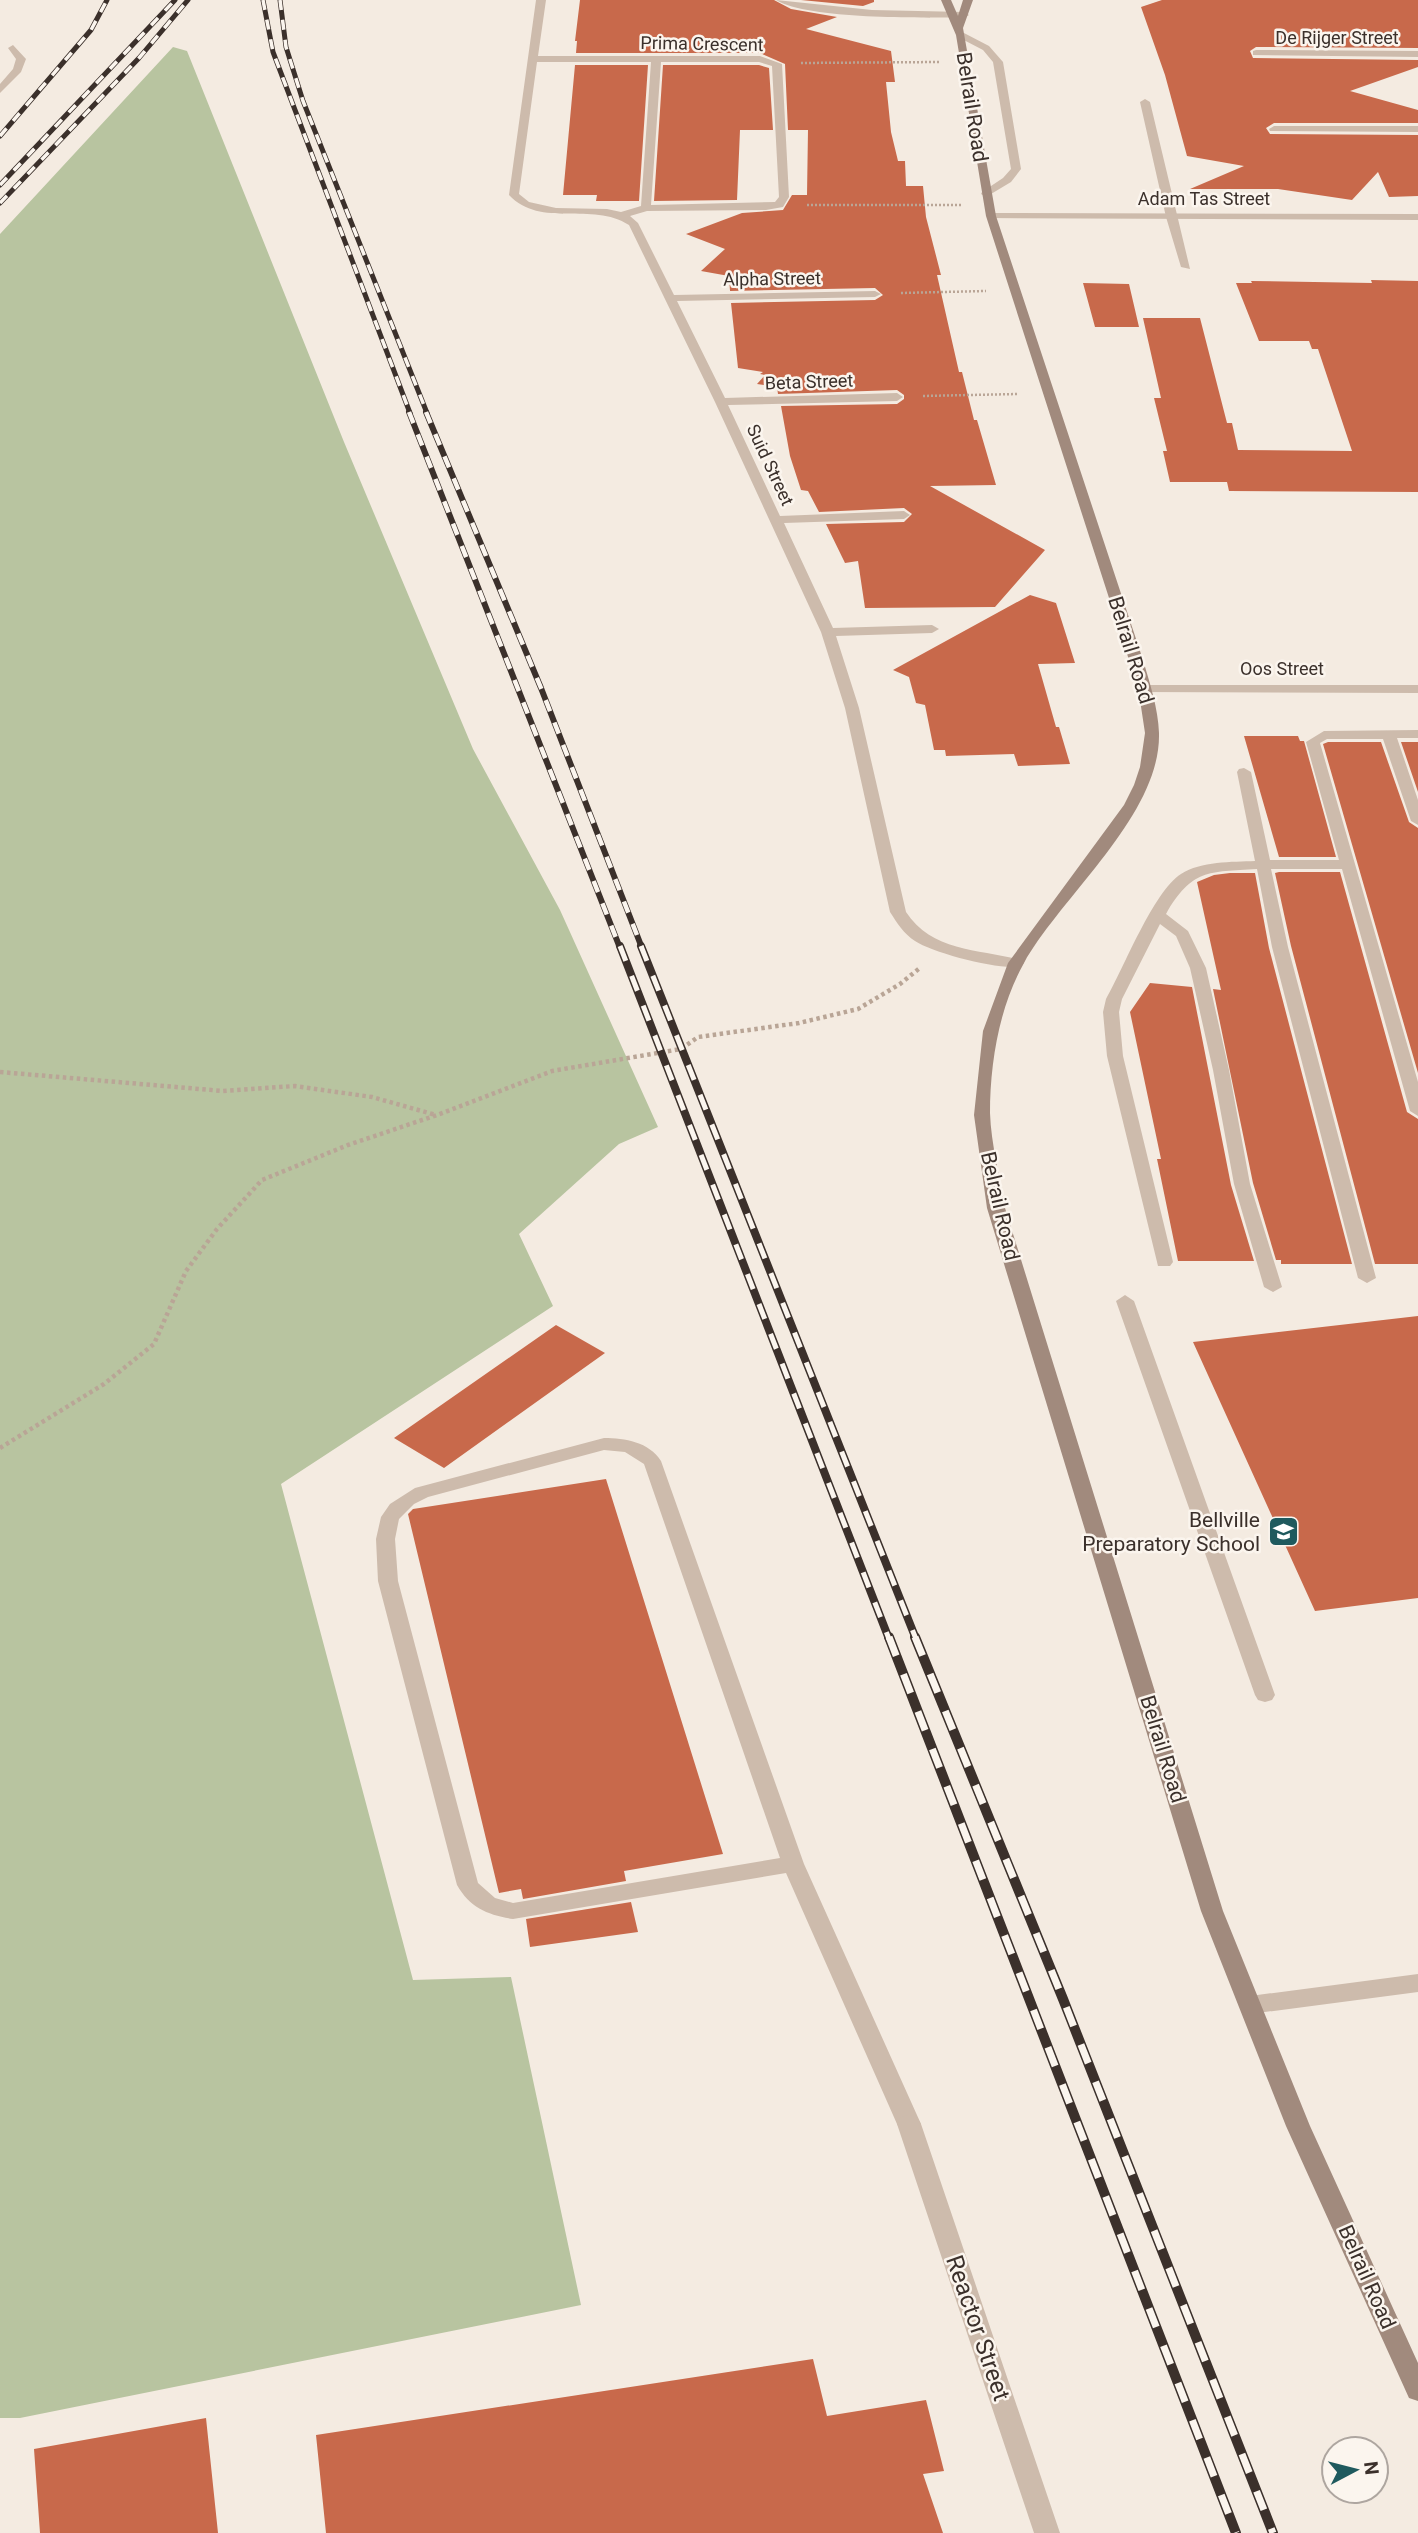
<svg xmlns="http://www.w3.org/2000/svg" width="1418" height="2533" font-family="Roboto,sans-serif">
  <rect width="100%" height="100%" fill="#f4ebe1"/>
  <path fill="#b8c4a0" d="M 173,47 L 187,51 L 344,442 L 473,749 L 560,910 L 658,1127 L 619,1144 L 519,1234 L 553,1306 L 281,1484 L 413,1980 L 511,1977 L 581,2305 L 20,2418 L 0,2418 L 0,234 Z"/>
  <path fill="#c8694b" d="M 580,0 L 774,0 L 791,9 L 837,17 L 806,29 L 891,51 L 895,82 L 886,82 L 891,132 L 898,161 L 905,161 L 906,186 L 923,186 L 926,217 L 941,275 L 937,275 L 959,372 L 962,372 L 974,420 L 977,420 L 996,485 L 930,486 L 1045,550 L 995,607 L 865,608 L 858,561 L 845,563 L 826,524 L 904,522 L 912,514 L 904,508 L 819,512 L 808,491 L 801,490 L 790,456 L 781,406 L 897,404 L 904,399 L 904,395 L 897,390 L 778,394 L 777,387 L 757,384 L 765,375 L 760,374 L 763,372 L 738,368 L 731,303 L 875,300 L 883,295 L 875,288 L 730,291 L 729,276 L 701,271 L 725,249 L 686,234 L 742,213 L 783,210 L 792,195 L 807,195 L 808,130 L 788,130 L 785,64 L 760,53 L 576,53 L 577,41 L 575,41 Z
    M 801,0 L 874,0 L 874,2 L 863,6 Z
    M 1162,0 L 1418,0 L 1418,48 L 1256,47 L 1250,51 L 1253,58 L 1418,60 L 1418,67 L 1350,91 L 1418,110 L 1418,123 L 1274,123 L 1266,128 L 1270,134 L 1418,135 L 1418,196 L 1389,197 L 1378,172 L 1352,200 L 1278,189 L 1190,189 L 1244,166 L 1187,156 L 1165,75 L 1141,7 Z
    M 575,65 L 648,65 L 639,201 L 596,201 L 597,195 L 563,195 Z
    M 663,65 L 759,65 L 769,68 L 773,130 L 740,130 L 737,200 L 654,201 Z
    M 1371,280 L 1418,281 L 1418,492 L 1229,491 L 1227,482 L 1170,482 L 1163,451 L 1167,451 L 1154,398 L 1161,398 L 1143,318 L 1200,318 L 1227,423 L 1232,423 L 1238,450 L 1352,451 L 1318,349 L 1312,349 L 1309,341 L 1259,341 L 1236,283 L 1252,283 L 1251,281 L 1372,283 Z
    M 1083,283 L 1129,284 L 1139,327 L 1095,327 Z
    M 1030,595 L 1056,603 L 1075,663 L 1038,664 L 1056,727 L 1059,727 L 1070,764 L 1018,766 L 1014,754 L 946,756 L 945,750 L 934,750 L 925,705 L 916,703 L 909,677 L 893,670 Z
    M 1244,736 L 1298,736 L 1300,741 L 1304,741 L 1336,857 L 1279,857 Z
    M 1328,742 L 1381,742 L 1409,822 L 1418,828 L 1418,1073 L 1323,744 Z
    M 1401,742 L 1418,742 L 1418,792 Z
    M 1279,872 L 1340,872 L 1407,1112 L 1418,1119 L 1418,1264 L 1375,1264 L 1291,946 L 1275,873 Z
    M 1230,873 L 1255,873 L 1269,948 L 1352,1264 L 1281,1264 L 1281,1260 L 1276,1260 L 1253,1183 L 1213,989 L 1221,990 L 1197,882 L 1214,875 Z
    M 1150,983 L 1192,987 L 1231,1185 L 1254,1261 L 1178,1261 L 1157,1159 L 1161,1159 L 1130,1012 Z
    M 1418,1316 L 1418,1598 L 1315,1611 L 1193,1342 Z
    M 556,1325 L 605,1353 L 444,1468 L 394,1438 Z
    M 606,1479 L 723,1854 L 624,1871 L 626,1881 L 523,1899 L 521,1889 L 499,1893 L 408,1514 L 413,1509 Z
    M 631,1902 L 638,1932 L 530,1947 L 526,1919 Z
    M 813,2359 L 827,2416 L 926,2400 L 944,2471 L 923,2474 L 943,2533 L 326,2533 L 316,2435 Z
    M 206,2418 L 218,2533 L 40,2533 L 34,2449 Z"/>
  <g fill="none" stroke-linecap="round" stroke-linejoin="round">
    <path stroke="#b9a596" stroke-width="2.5" stroke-dasharray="2 2" stroke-linecap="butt" d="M 801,63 L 939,62
      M 807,205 L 961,205
      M 901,293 L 986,291
      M 923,396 L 1017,394"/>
    <path stroke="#b9a596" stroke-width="4.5" stroke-dasharray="3.5 3.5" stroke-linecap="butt" d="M 0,1072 L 223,1091 L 295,1086 L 372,1097 L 436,1115
      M 0,1448 L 104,1384 L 154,1344 L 186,1271 L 217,1229 L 262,1180 L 348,1145 L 437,1115 L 552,1071 L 681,1049 L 698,1037 L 799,1023 L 858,1009 L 900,984 L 921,967"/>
    <path fill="#cdbbac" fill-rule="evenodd" d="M 958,33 L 964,33 L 989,46 L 1003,62 L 1021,169 L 1011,182 L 986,197 L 981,194 L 982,192 L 1003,178 L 1011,169 L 993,62 L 983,50 L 958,37 Z
      M 1145,99 L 1150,102 L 1190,269 L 1181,267 L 1166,217 L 1140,102 Z
      M 1418,730 L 1418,738 L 1397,738 L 1418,800 L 1418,825 L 1411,821 L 1383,739 L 1327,739 L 1320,743 L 1418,1082 L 1418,1116 L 1410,1111 L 1342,869 L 1271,869 L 1288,947 L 1376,1278 L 1367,1283 L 1358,1278 L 1272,947 L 1257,869 C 1208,872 1192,869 1166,914 L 1188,931 L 1206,968 L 1229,1070 L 1250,1184 L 1282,1287 L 1273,1292 L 1264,1287 L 1234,1184 L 1213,1070 L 1190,968 L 1176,936 L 1160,924 L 1122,999 L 1119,1012 L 1123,1056 L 1173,1262 L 1170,1266 L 1158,1266 L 1107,1056 L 1103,1012 L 1106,999 C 1124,968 1153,892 1181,874 C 1201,861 1232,862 1255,861 L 1237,772 L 1239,769 L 1244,768 L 1251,772 L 1270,860 L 1339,860 L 1306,742 L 1324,731 Z
      M 1125,1295 L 1134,1301 L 1275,1695 L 1272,1700 L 1265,1702 L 1258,1700 L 1255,1695 L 1116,1301 Z
      M 604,1438 C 625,1438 649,1442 661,1461 L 804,1864 L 921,2124 L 917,2131 L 909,2133 L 901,2131 L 897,2124 L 786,1873 L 513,1919 C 488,1915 470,1908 457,1885 L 378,1581 L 376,1539 L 381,1517 L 390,1504 L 415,1488 ZM 604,1450 L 625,1452 L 644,1464 L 780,1858 L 513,1903 L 495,1898 L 478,1883 L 398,1581 L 395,1539 L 399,1519 L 414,1504 L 428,1497 Z"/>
    <path fill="#cdbbac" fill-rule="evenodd" d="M 536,0 L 546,0 L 538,56 L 760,56 L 782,64 L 789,197 L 783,207 L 766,210 L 647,211 L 630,216 L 638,223 L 674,295 L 875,291 L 881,294 L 875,297 L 677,301 L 725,398 L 897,393 L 903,397 L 897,401 L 728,405 L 780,516 L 904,511 L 910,515 L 904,519 L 784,523 L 833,628 L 932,625 L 939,629 L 932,633 L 836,636 L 859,708 L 906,912 C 932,952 980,949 1021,960 L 1024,963 L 1021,966 C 1001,971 933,953 915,941 C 904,934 897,923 890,912 L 845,708 L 821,632 L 715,402 L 629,225 C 592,201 541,229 509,195 ZM 537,62 L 651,62 L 641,206 L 621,212 L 607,209 L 556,208 L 529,202 L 519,194 ZM 661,62 L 759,62 L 772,66 L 779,197 L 775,202 L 651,205 Z
      M 776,0 L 872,10 L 964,12 L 969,15 L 964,18 C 922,17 809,20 776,0 Z
      M 13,45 L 26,59 L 21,72 L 0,93 L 0,84 L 13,69 L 16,59 L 8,48 Z
      M 1256,50 L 1418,51 L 1418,57 L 1253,55 L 1253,51 Z
      M 1274,126 L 1418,126 L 1418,132 L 1270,131 L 1269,129 Z
      M 991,213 L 1418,214 L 1418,220 L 987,218 L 987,214 Z
      M 1145,685 L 1418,685 L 1418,693 L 1140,692 L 1140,686 Z
      M 1418,1974 L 1418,1992 L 1250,2014 L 1242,2011 L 1239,2005 L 1242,1999 L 1250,1996 Z
      M 909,2115 L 917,2117 L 921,2124 L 1060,2533 L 1034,2533 L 897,2124 L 901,2117 Z"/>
    <path fill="#a18a7d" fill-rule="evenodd" d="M 941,0 L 951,0 L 958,16 L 963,0 L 973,0 L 963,28 L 996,216 L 1143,660 C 1150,684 1158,708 1159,733 C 1161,815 1062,895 1024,963 C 999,1007 990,1064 990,1113 C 991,1144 1000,1177 1005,1208 L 1223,1911 L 1310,2126 L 1418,2363 L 1418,2401 L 1409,2398 L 1286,2126 L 1201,1911 L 987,1208 L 974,1115 L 983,1031 L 1008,963 L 1124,805 L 1134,785 L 1140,767 L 1145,733 L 1140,700 L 1129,660 L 986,216 L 956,35 Z"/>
    <defs>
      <path id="rail-far3" d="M 263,0 L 273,52 L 410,413
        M 280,0 L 286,47 L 303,101 L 427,413
        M 0,136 L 91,30 L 107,0
        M 0,185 L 175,0
        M 0,203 L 139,58 L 188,0"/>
      <path id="rail-far2" d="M 409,412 L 620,948
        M 426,412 L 541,688 L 642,948"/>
      <path id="rail-far1" d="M 620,946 L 889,1639
        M 641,946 L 916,1639"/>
      <path id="rail" d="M 889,1637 L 1236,2533
        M 915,1637 L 1063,1999 L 1273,2533"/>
    </defs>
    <use href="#rail-far3" stroke="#3b302b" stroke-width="5"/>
    <use href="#rail-far2" stroke="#3b302b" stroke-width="6"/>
    <use href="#rail-far1" stroke="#3b302b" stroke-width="8"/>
    <use href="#rail" stroke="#3b302b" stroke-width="10"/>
    <use href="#rail-far3" stroke="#fbf5ee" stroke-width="3.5" stroke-dasharray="10" stroke-linecap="butt"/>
    <use href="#rail-far2" stroke="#fbf5ee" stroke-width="4.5" stroke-dasharray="12" stroke-linecap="butt"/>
    <use href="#rail-far1" stroke="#fbf5ee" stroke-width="5" stroke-dasharray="16" stroke-linecap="butt"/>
    <use href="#rail" stroke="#fbf5ee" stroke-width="7" stroke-dasharray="20" stroke-linecap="butt"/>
  </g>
  <defs>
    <symbol id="school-square" viewBox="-11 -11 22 22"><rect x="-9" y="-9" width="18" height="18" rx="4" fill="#1f5a5e" stroke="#fbf5ee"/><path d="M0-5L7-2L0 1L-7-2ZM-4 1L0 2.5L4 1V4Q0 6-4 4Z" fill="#fff"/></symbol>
  </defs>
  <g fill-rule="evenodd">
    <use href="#school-square" x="1266" y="1514" width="35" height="35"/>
  </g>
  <g text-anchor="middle" stroke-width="5" stroke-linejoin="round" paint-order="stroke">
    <g font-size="18" fill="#3b302b" stroke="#fbf5ee">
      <text x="1337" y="44">De Rijger Street</text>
      <text transform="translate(702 44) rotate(1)" y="6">Prima Crescent</text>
      <text x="1204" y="205">Adam Tas Street</text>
      <text transform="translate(772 279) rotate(-1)" y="6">Alpha Street</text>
      <text transform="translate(809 382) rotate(-2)" y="6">Beta Street</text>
      <text transform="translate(770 465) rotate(65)" y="6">Suid Street</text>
      <text x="1282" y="675">Oos Street</text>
    </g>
    <g font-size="21" fill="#3b302b" stroke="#fbf5ee">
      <text transform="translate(972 107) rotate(81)" y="7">Belrail Road</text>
      <text transform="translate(1131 650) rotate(73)" y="7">Belrail Road</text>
      <text transform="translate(1000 1206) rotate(77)" y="7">Belrail Road</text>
      <text transform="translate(1163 1749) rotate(73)" y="7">Belrail Road</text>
      <text transform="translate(1367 2277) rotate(66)" y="7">Belrail Road</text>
    </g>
    <g font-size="21" fill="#3b302b" stroke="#fbf5ee" text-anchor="end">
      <text x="1260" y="1527">Bellville<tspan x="1260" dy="24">Preparatory School</tspan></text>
    </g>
    <g font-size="24" fill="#3b302b" stroke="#fbf5ee">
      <text transform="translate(978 2328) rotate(71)" y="8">Reactor Street</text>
    </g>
  </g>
  <g transform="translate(1355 2470) rotate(83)"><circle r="33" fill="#fbf5ee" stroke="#aea6a0" stroke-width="2"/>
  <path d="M0-5L12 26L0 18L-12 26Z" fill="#1f5a5e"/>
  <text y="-10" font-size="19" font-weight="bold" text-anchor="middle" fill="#3b302b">N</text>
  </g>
</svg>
